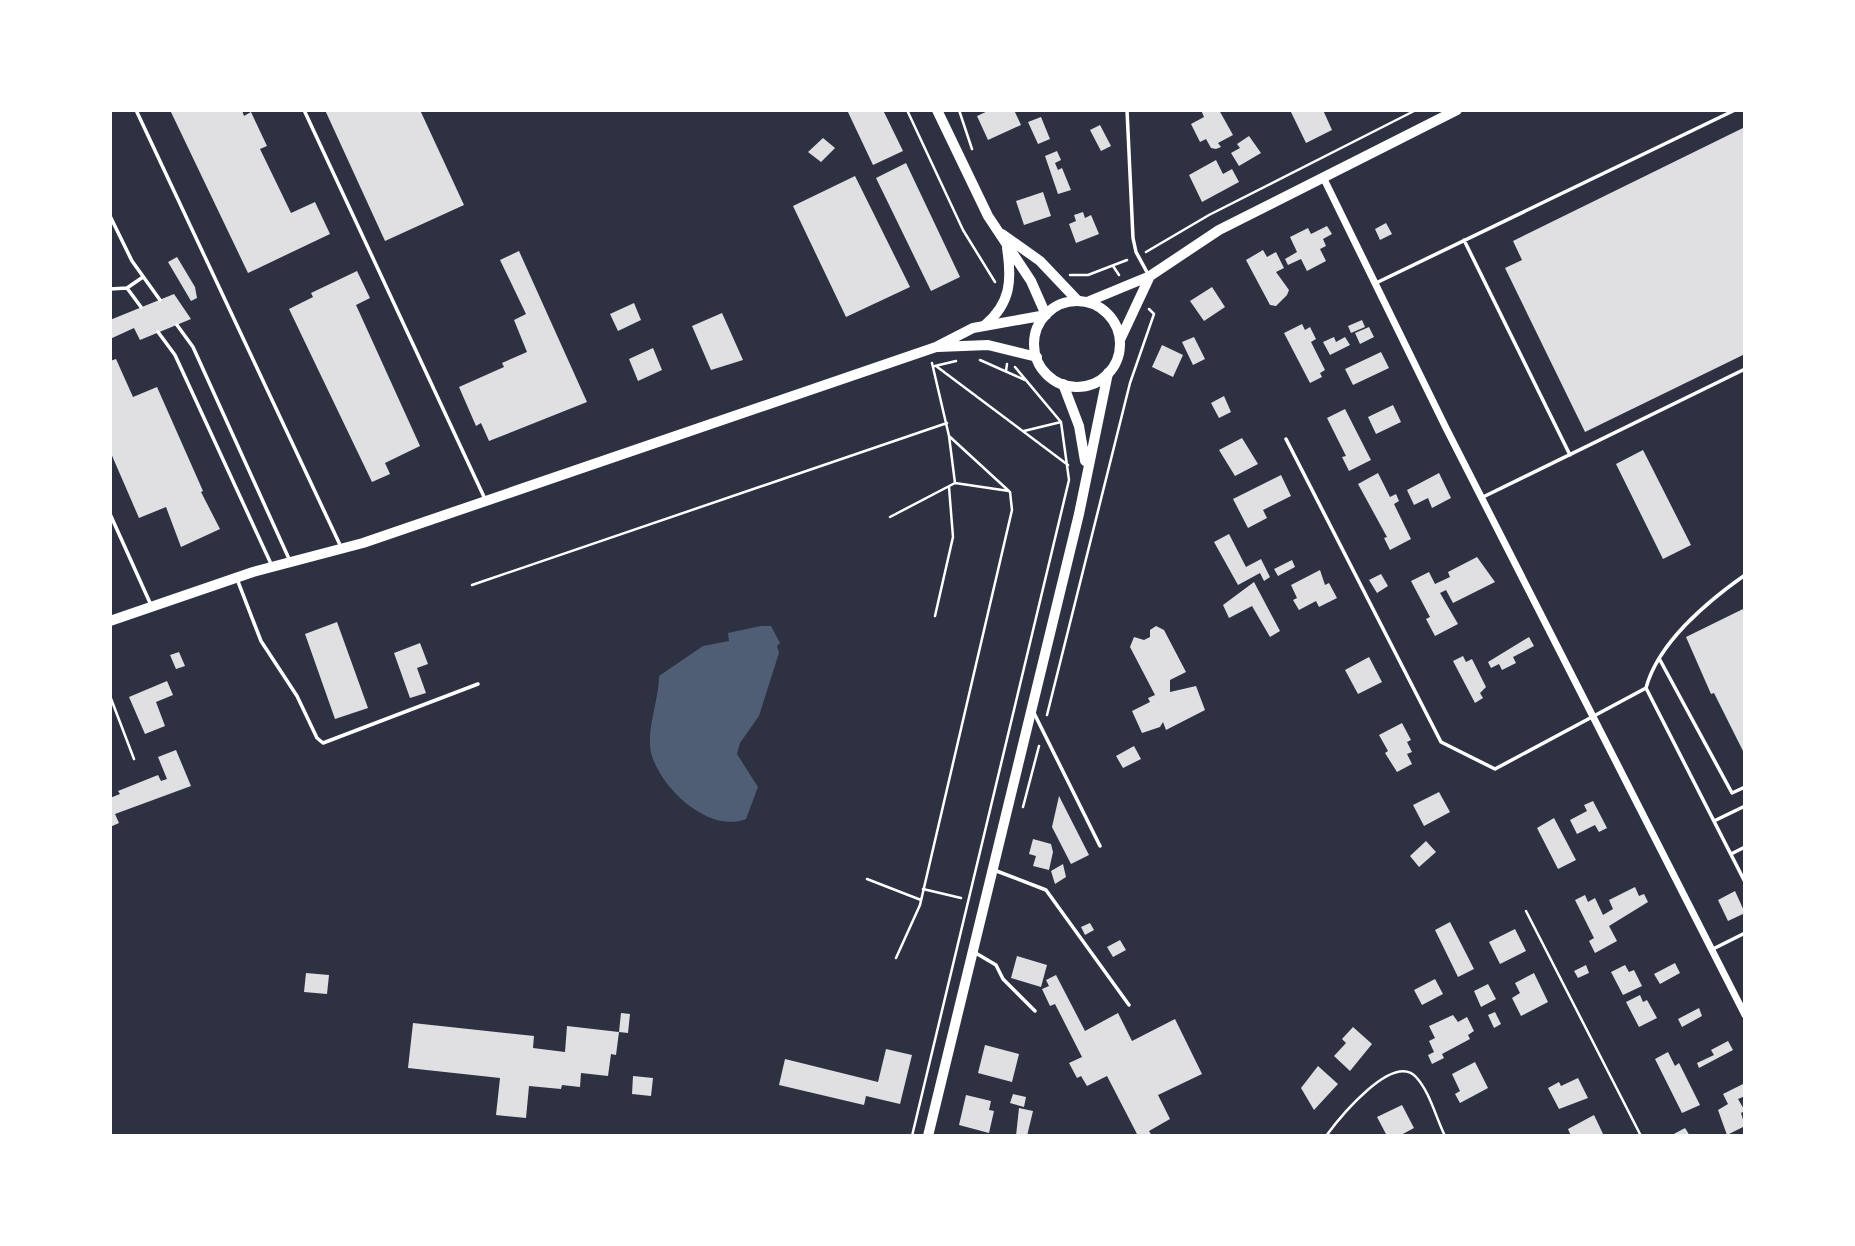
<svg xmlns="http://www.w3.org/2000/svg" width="1855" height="1246" font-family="Quicksand,sans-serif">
  <rect width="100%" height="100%" fill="#2d3142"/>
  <path fill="#4f5d75" d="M 761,626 L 771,626 L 780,643 L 777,646 L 779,653 L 759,716 L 740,743 L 737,754 L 758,787 L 746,819 C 708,834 660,787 651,753 C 646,728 659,701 659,676 L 703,646 L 729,641 L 728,633 Z"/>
  <path fill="#e0e0e3" d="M 170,110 L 242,110 L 244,116 L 251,112 L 267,146 L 260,149 L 291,213 L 315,202 L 330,234 L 248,273 Z
    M 325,110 L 420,110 L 464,205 L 385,241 Z
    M 847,110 L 883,110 L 903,151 L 873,165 Z
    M 990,110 L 1014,110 L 1021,125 L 988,140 L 977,116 Z
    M 1201,110 L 1219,110 L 1233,135 L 1218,143 L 1221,147 L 1216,149 L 1211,148 L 1206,139 L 1200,142 L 1191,124 L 1204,117 Z
    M 1290,110 L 1323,110 L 1332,130 L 1306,143 Z
    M 1041,117 L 1050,139 L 1038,144 L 1028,122 Z
    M 1100,125 L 1111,146 L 1101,151 L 1090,130 Z
    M 1745,127 L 1745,354 L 1585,432 L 1505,268 L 1522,260 L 1513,241 Z
    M 1249,136 L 1261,153 L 1239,166 L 1231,153 L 1240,148 L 1237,144 Z
    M 823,138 L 835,148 L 821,162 L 808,152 Z
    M 1057,151 L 1061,160 L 1055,163 L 1058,170 L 1062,168 L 1071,190 L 1058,194 L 1045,156 Z
    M 1216,160 L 1223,174 L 1232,169 L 1239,182 L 1202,202 L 1189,175 Z
    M 906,163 L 960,277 L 931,291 L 876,178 Z
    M 855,176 L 910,287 L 846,317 L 793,206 Z
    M 1043,192 L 1051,216 L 1024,225 L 1016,201 Z
    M 1083,212 L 1085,218 L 1091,215 L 1099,234 L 1076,243 L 1069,224 L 1076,221 L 1074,215 Z
    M 1386,223 L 1392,234 L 1380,240 L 1375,229 Z
    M 1327,226 L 1332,234 L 1323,239 L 1326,246 L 1320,249 L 1326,261 L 1307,271 L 1301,259 L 1288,265 L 1285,259 L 1297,252 L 1290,237 L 1308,228 L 1311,234 Z
    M 1263,250 L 1267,257 L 1276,252 L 1284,268 L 1276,272 L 1289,290 L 1287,295 L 1276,306 L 1270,305 L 1246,260 Z
    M 519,251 L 587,402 L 489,441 L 481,423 L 476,426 L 459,387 L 504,367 L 502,363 L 527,352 L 514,320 L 526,314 L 500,260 Z
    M 177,257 L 195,287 L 197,298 L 191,301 L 168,262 Z
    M 357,271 L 370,298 L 356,305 L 420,446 L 385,463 L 390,474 L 372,482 L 289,309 L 313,297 L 311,293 Z
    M 1212,287 L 1225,307 L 1204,321 L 1190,301 Z
    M 174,294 L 191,319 L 140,340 L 134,328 L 110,339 L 110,320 Z
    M 634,303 L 641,320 L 618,331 L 610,314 Z
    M 722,313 L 743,360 L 711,370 L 692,326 Z
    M 1362,320 L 1365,327 L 1351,333 L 1348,326 Z
    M 1302,324 L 1305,330 L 1310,327 L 1316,339 L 1311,342 L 1325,370 L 1320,373 L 1322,377 L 1310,383 L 1284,333 Z
    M 1369,327 L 1374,337 L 1360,344 L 1355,333 Z
    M 1194,337 L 1205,359 L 1193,365 L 1182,342 Z
    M 1334,337 L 1336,342 L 1345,337 L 1350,345 L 1330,355 L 1323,342 Z
    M 1162,345 L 1183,355 L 1173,377 L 1152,367 Z
    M 653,348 L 662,370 L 638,381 L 629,359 Z
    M 1381,352 L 1389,368 L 1353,385 L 1345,369 Z
    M 116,359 L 133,397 L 157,387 L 203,491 L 201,492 L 220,529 L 181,547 L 166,507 L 139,518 L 110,451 L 110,361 Z
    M 1224,396 L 1231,412 L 1219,418 L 1211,403 Z
    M 1393,405 L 1401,422 L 1376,434 L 1368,417 Z
    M 1345,409 L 1371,460 L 1349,471 L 1342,457 L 1346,456 L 1327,418 Z
    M 1242,438 L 1258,464 L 1235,476 L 1219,450 Z
    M 1643,450 L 1691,545 L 1663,559 L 1616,464 Z
    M 1378,473 L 1390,497 L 1396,494 L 1399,501 L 1394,504 L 1411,539 L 1390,550 L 1384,538 L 1387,537 L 1358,484 Z
    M 1439,473 L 1451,498 L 1432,508 L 1428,498 L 1414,505 L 1407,490 Z
    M 1281,475 L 1291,496 L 1263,510 L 1267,518 L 1248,528 L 1233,499 Z
    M 1229,534 L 1246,567 L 1261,559 L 1270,577 L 1264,581 L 1260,573 L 1238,585 L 1214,542 Z
    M 1477,557 L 1495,582 L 1453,603 L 1446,590 L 1440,593 L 1458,624 L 1435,636 L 1426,619 L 1430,617 L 1411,581 L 1429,572 L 1435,584 L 1450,577 L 1448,572 Z
    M 1292,560 L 1295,567 L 1278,576 L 1274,569 Z
    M 1320,570 L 1325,585 L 1329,583 L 1337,598 L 1319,607 L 1316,601 L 1299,610 L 1293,600 L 1297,598 L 1291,585 Z
    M 1381,574 L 1388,586 L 1377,593 L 1369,580 Z
    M 1254,582 L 1280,631 L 1270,637 L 1252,606 L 1229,618 L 1223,605 Z
    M 1745,608 L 1745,755 L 1714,693 L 1711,694 L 1686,637 Z
    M 337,622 L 368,708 L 335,719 L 305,634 Z
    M 1156,626 L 1164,630 L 1186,672 L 1170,680 L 1170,692 L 1196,686 L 1205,710 L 1166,730 L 1163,722 L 1160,727 L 1142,733 L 1132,711 L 1150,702 L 1148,698 L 1155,695 L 1130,647 L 1134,637 L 1144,640 L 1150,637 L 1150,630 Z
    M 1529,637 L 1534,646 L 1513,657 L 1516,663 L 1502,670 L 1499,664 L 1491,668 L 1488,662 Z
    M 420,643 L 428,664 L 417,668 L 426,693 L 410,698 L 394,653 Z
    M 179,652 L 185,666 L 176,669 L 170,655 Z
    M 1463,656 L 1466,662 L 1472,659 L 1486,687 L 1480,693 L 1483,698 L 1475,703 L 1453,661 Z
    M 1369,657 L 1382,682 L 1358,694 L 1345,670 Z
    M 167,681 L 173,695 L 156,702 L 165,726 L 145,734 L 129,697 Z
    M 1402,723 L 1411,740 L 1407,742 L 1412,752 L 1407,754 L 1412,764 L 1397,772 L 1385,753 L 1388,751 L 1379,735 Z
    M 1134,746 L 1141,759 L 1123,768 L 1116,756 Z
    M 176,750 L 191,786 L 115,814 L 119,823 L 110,827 L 110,798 L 120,794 L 118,791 L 158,775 L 161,781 L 167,779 L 158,757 Z
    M 1439,792 L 1450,812 L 1424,826 L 1413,805 Z
    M 1059,796 L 1089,855 L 1071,864 L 1052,827 Z
    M 1593,801 L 1607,828 L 1599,832 L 1595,825 L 1577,834 L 1570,820 L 1587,811 L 1584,805 Z
    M 1554,818 L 1576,860 L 1558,869 L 1537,828 Z
    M 1033,839 L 1051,844 L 1053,852 L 1049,870 L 1033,866 L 1036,856 L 1029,854 Z
    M 1426,841 L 1436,852 L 1419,867 L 1410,856 Z
    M 1063,864 L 1066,877 L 1055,884 L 1051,871 Z
    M 1635,887 L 1639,896 L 1644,894 L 1648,902 L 1609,926 L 1617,941 L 1595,953 L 1589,941 L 1594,938 L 1575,900 L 1585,895 L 1588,902 L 1595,898 L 1603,915 L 1613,909 L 1609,900 Z
    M 1735,891 L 1745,913 L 1728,921 L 1718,900 Z
    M 1450,922 L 1474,969 L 1458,977 L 1435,930 Z
    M 1090,923 L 1094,930 L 1085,935 L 1081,927 Z
    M 1515,929 L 1526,951 L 1500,964 L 1489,942 Z
    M 1120,940 L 1126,950 L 1113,957 L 1107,947 Z
    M 1017,956 L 1047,965 L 1041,987 L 1011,978 Z
    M 1675,963 L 1680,973 L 1660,984 L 1654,974 Z
    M 1586,965 L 1589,973 L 1578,978 L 1574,971 Z
    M 1625,965 L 1629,972 L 1634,970 L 1642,986 L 1623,995 L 1611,972 Z
    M 306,973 L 329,975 L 327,994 L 304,992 Z
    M 1534,973 L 1548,1002 L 1521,1016 L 1512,998 L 1520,993 L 1515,983 Z
    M 1056,975 L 1085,1031 L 1118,1013 L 1132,1041 L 1175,1019 L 1202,1074 L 1158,1095 L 1170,1119 L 1149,1131 L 1152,1136 L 1138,1136 L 1107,1076 L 1087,1086 L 1081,1076 L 1077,1078 L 1069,1063 L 1082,1057 L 1055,1004 L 1050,1006 L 1042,989 L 1049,986 L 1046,980 Z
    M 1435,979 L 1443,994 L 1422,1005 L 1414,990 Z
    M 1488,984 L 1496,999 L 1481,1007 L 1474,991 Z
    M 1640,995 L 1643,1002 L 1647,1000 L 1657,1018 L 1639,1027 L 1626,1002 Z
    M 1699,1008 L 1702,1016 L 1682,1027 L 1678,1019 Z
    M 1495,1012 L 1501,1024 L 1494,1028 L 1488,1015 Z
    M 621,1013 L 630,1014 L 628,1033 L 619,1032 Z
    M 1453,1015 L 1458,1022 L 1467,1017 L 1474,1031 L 1468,1035 L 1470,1039 L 1442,1054 L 1444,1058 L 1432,1064 L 1428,1055 L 1434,1052 L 1429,1041 L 1435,1038 L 1429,1026 Z
    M 413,1023 L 534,1036 L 533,1048 L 565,1052 L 567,1026 L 619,1032 L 616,1055 L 611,1054 L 608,1076 L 581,1073 L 580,1087 L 562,1085 L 561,1089 L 529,1086 L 526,1118 L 496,1115 L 500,1078 L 408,1068 Z
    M 1353,1027 L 1372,1044 L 1350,1071 L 1334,1056 L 1346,1043 L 1342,1039 Z
    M 1728,1041 L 1733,1050 L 1699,1068 L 1697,1063 L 1714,1055 L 1711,1050 Z
    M 985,1045 L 1019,1054 L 1012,1082 L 978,1073 Z
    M 886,1049 L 912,1055 L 900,1104 L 866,1096 L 864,1105 L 779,1085 L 785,1059 L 878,1082 Z
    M 1668,1052 L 1675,1066 L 1679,1063 L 1700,1105 L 1682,1113 L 1655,1059 Z
    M 1475,1062 L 1488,1088 L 1460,1103 L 1455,1094 L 1460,1091 L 1452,1074 Z
    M 1318,1066 L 1338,1084 L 1314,1110 L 1301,1088 Z
    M 633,1076 L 653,1078 L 651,1096 L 632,1094 Z
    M 1578,1078 L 1588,1098 L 1559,1109 L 1548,1088 L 1559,1082 L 1561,1086 Z
    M 1745,1083 L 1745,1096 L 1738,1099 L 1745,1111 L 1741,1113 L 1745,1126 L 1727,1135 L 1718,1110 L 1728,1104 L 1723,1094 Z
    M 1013,1094 L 1026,1097 L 1024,1107 L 1010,1103 Z
    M 966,1095 L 991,1101 L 989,1110 L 994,1111 L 989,1133 L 959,1125 Z
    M 1402,1105 L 1414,1128 L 1399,1136 L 1387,1136 L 1377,1117 Z
    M 1019,1108 L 1033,1111 L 1027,1136 L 1016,1136 Z
    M 1594,1115 L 1604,1136 L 1571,1136 L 1568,1129 Z
    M 1685,1128 L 1690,1136 L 1670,1136 Z"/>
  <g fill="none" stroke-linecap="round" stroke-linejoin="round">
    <path stroke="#fff" stroke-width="2.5" d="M 907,110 L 963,230 L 995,282
      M 959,110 L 972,149
      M 1146,252 L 1209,215 L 1416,110
      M 1113,266 L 1119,275
      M 1070,275 L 1088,275 L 1127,260
      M 980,360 L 1025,380
      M 935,366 L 956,361
      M 936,366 L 1068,465
      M 1006,371 L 1007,364
      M 1024,431 L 1061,422
      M 949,436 L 955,483 L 1009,491
      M 890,517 L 955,483
      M 472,585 L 947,423
      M 935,616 L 953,537 L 949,487
      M 110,696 L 134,759
      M 1047,715 L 1130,383 L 1154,314 L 1149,309
      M 1023,807 L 1039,746
      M 867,879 L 921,900
      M 923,889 L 961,898
      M 1526,911 L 1641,1136
      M 896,958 L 920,905 L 1012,510 L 1010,492 L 949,436 L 932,363
      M 912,1136 L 1069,480 L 1061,422 L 1015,367
      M 1326,1136 C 1340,1117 1393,1052 1416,1077 C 1430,1092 1436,1118 1445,1136"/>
    <path stroke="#fff" stroke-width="3.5" d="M 136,110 L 341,547
      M 304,110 L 485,499
      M 1127,110 L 1133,238 L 1136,252 L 1148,274
      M 110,216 L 132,261 L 160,300
      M 1464,240 L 1570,455
      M 1376,283 L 1735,110
      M 127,288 L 141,307
      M 110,289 L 127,288 L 143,277
      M 177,325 L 193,347 L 290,561
      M 158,332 L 175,355 L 272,566
      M 1286,439 L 1441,742 L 1495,769 L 1646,688
      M 1481,498 L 1745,369
      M 110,514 L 151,605
      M 1745,575 C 1708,601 1658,643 1646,688 L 1745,882
      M 237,579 L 261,641 L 297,696 L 317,738 L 323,743 L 478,684
      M 1660,660 L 1732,793 L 1745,787
      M 1034,713 L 1100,846
      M 1714,821 L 1745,806
      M 1731,854 L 1745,847
      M 994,870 L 1046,890 L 1129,1005
      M 1713,949 L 1745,933
      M 974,952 L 996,965 L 1003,979 L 1035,1011"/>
    <path stroke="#fff" stroke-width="7" d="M 1323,177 L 1446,428 L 1745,1015"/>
    <path stroke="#fff" stroke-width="10" d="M 937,110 L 988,216 L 1031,281 L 1046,315
      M 1002,234 L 1040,261 L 1078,301
      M 985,325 C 1011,303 1012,280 1007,248
      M 1063,384 L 1079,426 L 1085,461
      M 928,1136 L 1079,514 L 1108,373"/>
    <path stroke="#fff" stroke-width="10" d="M1034 344a43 43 0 1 1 86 0a43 43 0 1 1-86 0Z
      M 1087,302 L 1150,276 L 1219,230 L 1457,110
      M 1120,340 L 1150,276
      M 938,347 L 988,345 L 1037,357
      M 110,621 L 253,572 L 363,543 L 936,347 L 973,328 L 1046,315"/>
  </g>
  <rect width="1855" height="1246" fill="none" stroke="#ffffff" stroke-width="224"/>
</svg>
